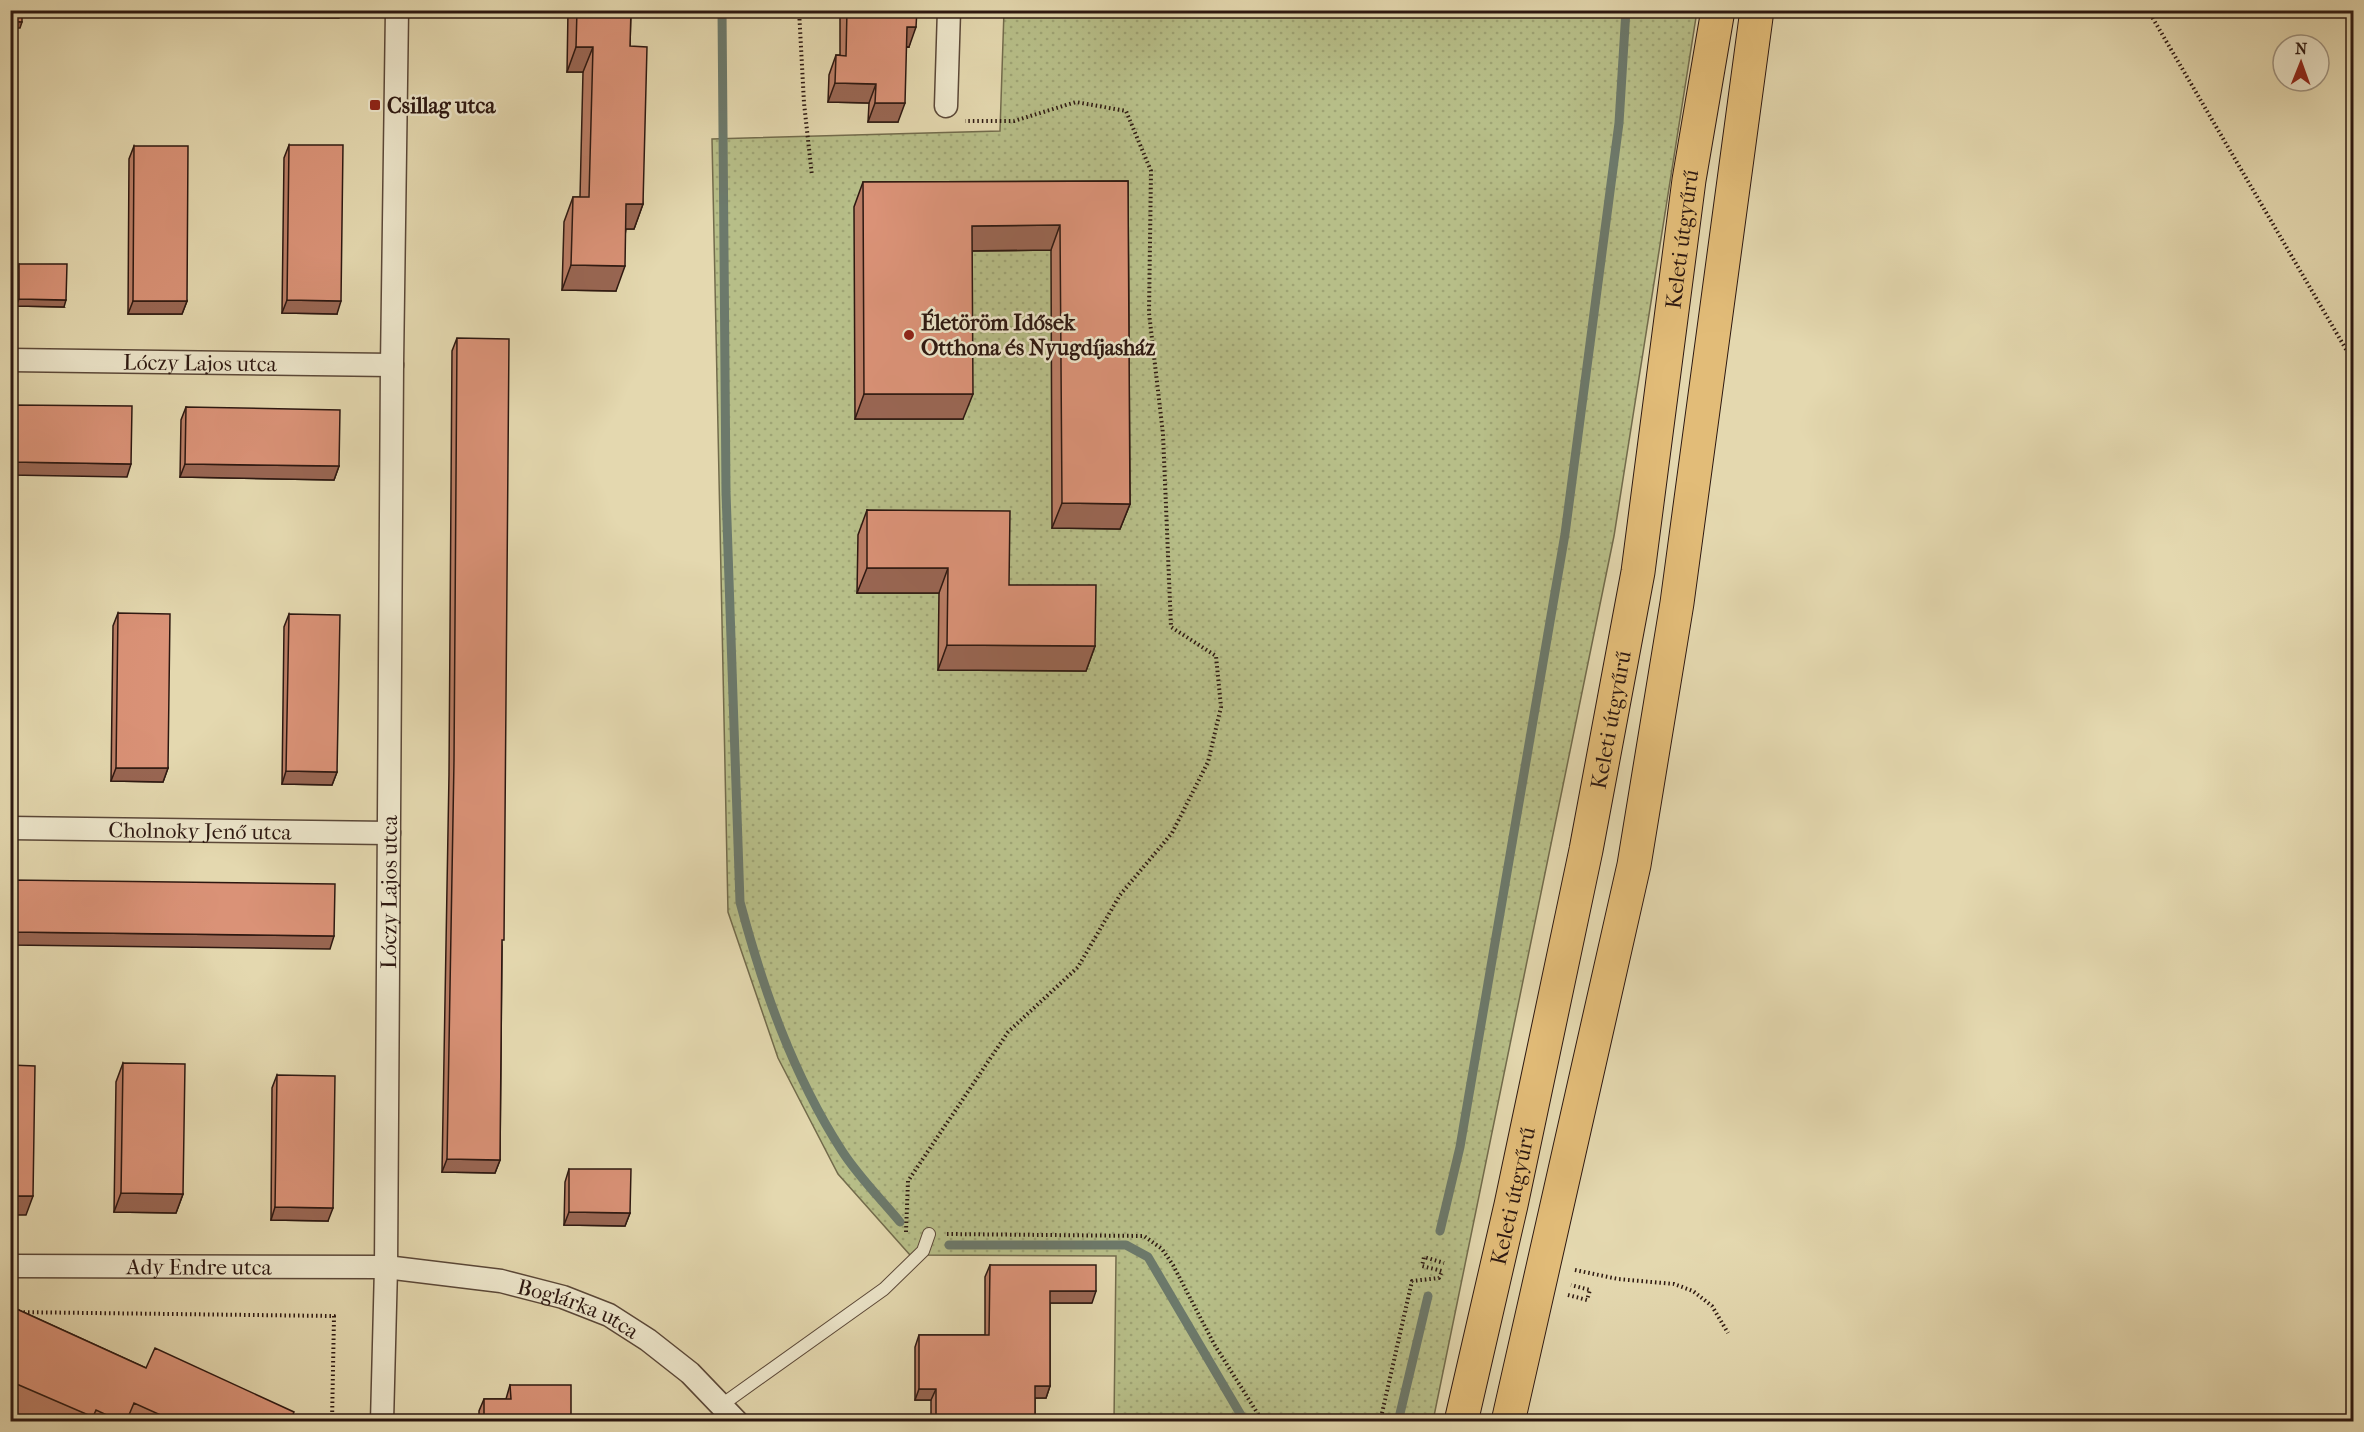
<svg xmlns="http://www.w3.org/2000/svg" width="2364" height="1432" font-family="'IM FELL French Canon',serif">
  <defs>
    <pattern id="grass-dots" width="8" height="8" patternUnits="userSpaceOnUse" patternTransform="scale(1.5)"><rect width="8" height="8" fill="#b7be88"/><path d="M2 2h.1M6 6h.1" fill="none" stroke="#9ea374" stroke-width="1.8" stroke-linecap="round"/></pattern>
  </defs>
  <rect width="100%" height="100%" fill="#e4d8af"/>
  <filter id="stains"><feTurbulence type="fractalNoise" baseFrequency=".00333" numOctaves="4"/><feColorMatrix values="0 0 0 0 .2 0 0 0 0 .09 0 0 0 0 .02 0 0 0 .5 -.17"/></filter>
  <radialGradient id="worn" r=".72"><stop offset=".6" stop-color="#630" stop-opacity="0"/><stop offset="1" stop-color="#630" stop-opacity=".3"/></radialGradient>
  <path fill="url(#grass-dots)" stroke="#726b4c" stroke-width="1.5" d="M 1004,11 L 1697,11 L 1614,536 L 1433,1421 L 1114,1421 L 1116,1256 L 910,1255 L 838,1174 L 778,1058 L 728,912 L 712,139 L 1000,131 Z"/>
  <g fill="none" stroke-linecap="round" stroke-linejoin="round">
    <path stroke="#6c796b" stroke-width="9" d="M 722,10 L 726,492 L 740,902 C 763,989 793,1075 842,1151 C 858,1176 881,1199 900,1222
      M 1440,1231 L 1460,1147 L 1565,534 L 1619,123 L 1626,10
      M 949,1245 L 1126,1245 L 1148,1257 L 1245,1422
      M 1398,1422 L 1428,1296"/>
    <defs>
      <path id="lane" d="M 723,1404 L 884,1289 L 923,1251 L 929,1234"/>
      <g id="street">
        <path d="M 946,106 L 949,10"/>
        <path id="s1" d="M 10,360 L 392,365"/>
        <path id="s2" d="M 10,828 L 389,833"/>
        <path id="s3" d="M 10,1266 L 386,1267 L 501,1281 L 563,1297 L 609,1315 L 648,1340 L 690,1373 L 737,1422"/>
        <path id="s4" d="M 382,1422 L 386,1267 L 392,365 L 397,10"/>
      </g>
      <g id="primary">
        <path id="s5" d="M 1461,1422 L 1511,1205 L 1586,850 L 1638,572 L 1689,180 L 1718,10"/>
        <path d="M 1508,1422 L 1634,865 L 1677,603 L 1757,10"/>
      </g>
    </defs>
    <use href="#lane" stroke="#5b4838" stroke-width="14"/>
    <use href="#street" stroke="#5b4838" stroke-width="25"/>
    <use href="#primary" stroke="#2d1811" stroke-width="35"/>
    <path stroke="#2d1811" stroke-width="4" stroke-dasharray="1.5 3" stroke-linecap="butt" d="M 799,10 L 804,103 L 812,176
      M 2148,10 L 2354,363
      M 906,1232 L 908,1181 L 1008,1032 L 1078,967 L 1120,895 L 1172,833 L 1208,762 L 1221,707 L 1216,656 L 1171,627 L 1163,434 L 1149,313 L 1151,171 L 1126,111 L 1076,102 L 1014,121 L 965,121
      M 947,1234 L 1144,1236 L 1162,1249 L 1173,1265 L 1214,1344 L 1263,1422
      M 1575,1270 L 1618,1279 L 1674,1284 L 1693,1291 L 1712,1306 L 1728,1333
      M 1568,1295 L 1587,1300 L 1590,1290 L 1571,1285
      M 10,1312 L 334,1316 L 332,1422
      M 1380,1422 L 1412,1281 L 1439,1278 L 1442,1271 L 1422,1266 L 1424,1257 L 1444,1263"/>
    <use href="#lane" stroke="#ede6cb" stroke-width="12"/>
    <use href="#street" stroke="#ede6cb" stroke-width="22"/>
    <use href="#primary" stroke="#e2bc78" stroke-width="33"/>
  </g>
  <path fill="#bb7e66" stroke="#2d1811" stroke-width="1.5" d="M 568,10 L 631,10 L 630,46 L 643,204 L 634,229 L 626,229 L 616,291 L 562,290 L 564,222 L 573,197 L 580,197 L 583,72 L 567,72 Z
    M 840,10 L 917,10 L 909,47 L 906,46 L 898,122 L 868,122 L 869,103 L 828,102 L 829,75 L 836,55 L 840,55 Z
    M 289,145 L 337,314 L 282,313 L 284,158 Z
    M 134,146 L 187,301 L 182,314 L 128,314 L 129,159 Z
    M 1128,181 L 1130,504 L 1120,529 L 1052,528 L 1051,250 L 972,251 L 963,419 L 855,419 L 854,207 L 863,182 Z
    M 19,264 L 64,307 L 16,306 L 17,271 Z
    M 457,338 L 502,946 L 500,1160 L 495,1173 L 442,1172 L 449,774 L 452,351 Z
    M 186,407 L 339,466 L 334,480 L 180,477 L 181,420 Z
    M 867,510 L 1009,585 L 1095,646 L 1086,671 L 938,670 L 939,593 L 857,593 L 858,535 Z
    M 118,613 L 168,768 L 163,782 L 111,781 L 113,626 Z
    M 289,614 L 337,772 L 332,785 L 282,784 L 284,627 Z
    M 123,1063 L 183,1194 L 176,1213 L 114,1212 L 116,1082 Z
    M 277,1075 L 328,1221 L 271,1220 L 272,1088 Z
    M 569,1169 L 630,1213 L 625,1226 L 564,1225 L 565,1182 Z
    M 990,1265 L 1092,1303 L 1050,1303 L 1050,1386 L 1046,1398 L 1035,1398 L 1035,1422 L 931,1422 L 931,1400 L 915,1400 L 915,1347 L 919,1335 L 985,1335 L 985,1277 Z
    M 10,1306 L 146,1368 L 291,1422 L 10,1422 Z
    M 510,1385 L 571,1422 L 479,1422 L 479,1411 L 484,1399 L 506,1399 Z"/>
  <path fill="#996653" stroke="#2d1811" stroke-width="1.5" d="M 188,10 L 342,10 L 339,18 L 186,17 Z
    M 10,21 L 22,22 L 20,28 L 10,28 Z
    M 907,27 L 916,27 L 909,47 L 900,46 Z
    M 576,47 L 593,47 L 583,72 L 567,72 Z
    M 835,83 L 876,84 L 869,103 L 828,102 Z
    M 875,103 L 905,103 L 898,122 L 868,122 Z
    M 626,204 L 643,204 L 634,229 L 617,229 Z
    M 1060,225 L 1051,250 L 963,251 L 972,226 Z
    M 571,265 L 625,266 L 616,291 L 562,290 Z
    M 19,299 L 66,300 L 64,307 L 16,306 Z
    M 287,300 L 341,301 L 337,314 L 282,313 Z
    M 133,301 L 187,301 L 182,314 L 128,314 Z
    M 864,394 L 973,394 L 963,419 L 855,419 Z
    M 10,462 L 131,464 L 127,477 L 10,475 Z
    M 185,464 L 339,466 L 334,480 L 180,477 Z
    M 1062,503 L 1130,504 L 1120,529 L 1052,528 Z
    M 867,568 L 948,568 L 939,593 L 857,593 Z
    M 947,645 L 1095,646 L 1086,671 L 938,670 Z
    M 116,768 L 168,768 L 163,782 L 111,781 Z
    M 286,771 L 337,772 L 332,785 L 282,784 Z
    M 10,932 L 334,936 L 330,949 L 10,945 Z
    M 447,1159 L 500,1160 L 495,1173 L 442,1172 Z
    M 121,1193 L 183,1194 L 176,1213 L 114,1212 Z
    M 10,1196 L 33,1196 L 26,1215 L 10,1215 Z
    M 275,1207 L 333,1208 L 328,1221 L 271,1220 Z
    M 569,1212 L 630,1213 L 625,1226 L 564,1225 Z
    M 1050,1291 L 1096,1291 L 1092,1303 L 1045,1303 Z
    M 1035,1386 L 1050,1386 L 1046,1398 L 1031,1398 Z
    M 919,1389 L 936,1389 L 931,1400 L 915,1400 Z"/>
  <path fill="#da9277" stroke="#2d1811" stroke-width="1.5" d="M 10,10 L 22,10 L 22,22 L 10,21 Z
    M 577,10 L 631,10 L 630,46 L 647,47 L 643,204 L 626,204 L 625,266 L 571,265 L 573,197 L 589,197 L 593,47 L 576,47 Z
    M 847,10 L 917,10 L 916,27 L 907,27 L 905,103 L 875,103 L 876,84 L 835,83 L 836,55 L 846,56 Z
    M 289,145 L 343,145 L 341,301 L 287,300 Z
    M 134,146 L 188,146 L 187,301 L 133,301 Z
    M 1128,181 L 1130,504 L 1062,503 L 1060,225 L 972,226 L 973,394 L 864,394 L 863,182 Z
    M 19,264 L 67,264 L 66,300 L 19,299 Z
    M 457,338 L 509,339 L 504,940 L 502,940 L 500,1160 L 447,1159 L 454,761 Z
    M 10,405 L 132,406 L 131,464 L 10,462 Z
    M 186,407 L 340,410 L 339,466 L 185,464 Z
    M 867,510 L 1010,511 L 1009,585 L 1096,585 L 1095,646 L 947,645 L 948,568 L 867,568 Z
    M 118,613 L 170,614 L 168,768 L 116,768 Z
    M 289,614 L 340,615 L 337,772 L 286,771 Z
    M 10,880 L 335,884 L 334,936 L 10,932 Z
    M 123,1063 L 185,1064 L 183,1194 L 121,1193 Z
    M 10,1065 L 35,1066 L 33,1196 L 10,1196 Z
    M 277,1075 L 335,1076 L 333,1208 L 275,1207 Z
    M 569,1169 L 631,1169 L 630,1213 L 569,1212 Z
    M 990,1265 L 1096,1265 L 1096,1291 L 1050,1291 L 1050,1386 L 1035,1386 L 1035,1422 L 936,1422 L 936,1389 L 919,1389 L 919,1335 L 989,1335 Z
    M 10,1306 L 146,1368 L 155,1348 L 294,1412 L 290,1422 L 176,1422 L 134,1403 L 126,1422 L 122,1422 L 96,1410 L 93,1417 L 12,1382 L 16,1373 L 10,1371 Z
    M 510,1385 L 571,1385 L 571,1422 L 484,1422 L 484,1399 L 511,1399 Z"/>
  <g fill="#8f2418" stroke="#ede6cb" stroke-width="2">
    <rect x="369" y="99" width="12" height="12" rx="3"/>
    <circle cx="909" cy="335" r="6"/>
  </g>
  <g text-anchor="middle" stroke-width="5" stroke-linejoin="round" paint-order="stroke">
    <g font-size="22" font-weight="bold" fill="#2d1811" stroke="#ede6cb" text-anchor="start">
      <text x="387" y="113">Csillag utca</text>
      <text x="921" y="330">Életöröm Idősek<tspan x="921" dy="25">Otthona és Nyugdíjasház</tspan></text>
    </g>
    <g font-size="22" fill="#2d1811" stroke="#ede6cb">
      <text dy="8" stroke="none"><textPath href="#s5" startOffset="1204">Keleti útgyűrű</textPath></text>
      <text dy="8" stroke="none"><textPath href="#s1" startOffset="190">Lóczy Lajos utca</textPath></text>
      <text dy="8" stroke="none"><textPath href="#s5" startOffset="718">Keleti útgyűrű</textPath></text>
      <text dy="8" stroke="none"><textPath href="#s2" startOffset="190">Cholnoky Jenő utca</textPath></text>
      <text dy="8" stroke="none"><textPath href="#s4" startOffset="530">Lóczy Lajos utca</textPath></text>
      <text dy="8" stroke="none"><textPath href="#s5" startOffset="232">Keleti útgyűrű</textPath></text>
      <text dy="8" stroke="none"><textPath href="#s3" startOffset="189">Ady Endre utca</textPath></text>
      <text dy="8" stroke="none"><textPath href="#s3" startOffset="574">Boglárka utca</textPath></text>
    </g>
  </g>
  <rect width="2364" height="1432" fill="none" stroke="#e4d8af" stroke-width="36"/>
  <rect x="12" y="12" width="2340" height="1408" fill="none" stroke="#2d1811" stroke-width="3"/>
  <rect x="18" y="18" width="2328" height="1396" fill="none" stroke="#2d1811" stroke-width="1.5"/>
  <g transform="translate(2301 63) rotate(1)"><circle r="28" fill="#ede6cb" stroke="#a09481" stroke-width="1.5"/>
  <path d="M0-4.5L10 22L0 15L-10 22Z" fill="#8f2418"/>
  <text y="-9" font-size="16" font-weight="bold" text-anchor="middle" fill="#2d1811">N</text>
  </g>
  <rect width="100%" height="100%" filter="url(#stains)"/>
  <rect width="100%" height="100%" fill="url(#worn)"/>
</svg>
